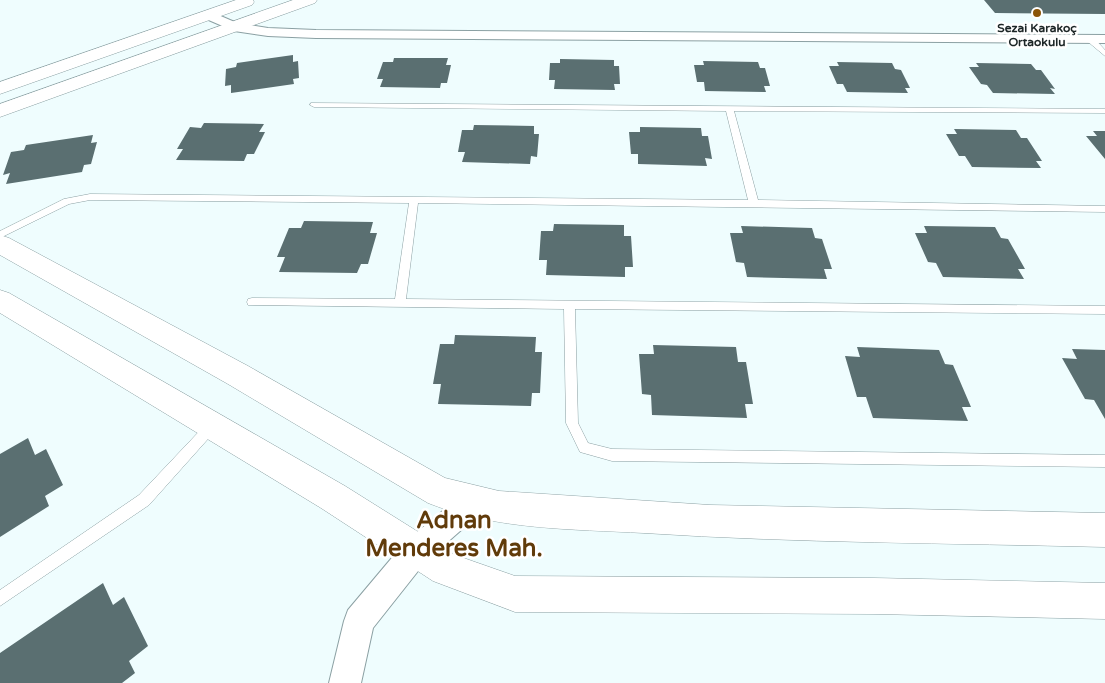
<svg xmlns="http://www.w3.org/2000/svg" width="1105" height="683" font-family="'Varela Round',sans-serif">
  <rect width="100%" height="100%" fill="#effdfe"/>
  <path fill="#5a6f71" d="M 984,0 L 1105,0 L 1105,14 L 995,13 Z
    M 293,55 L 293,62 L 298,61 L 299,78 L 293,79 L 294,84 L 231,93 L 231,85 L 225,86 L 226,69 L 236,67 L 237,63 Z
    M 394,58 L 448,58 L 446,65 L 451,65 L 447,83 L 441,83 L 440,88 L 380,87 L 383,79 L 377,79 L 383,62 L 393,62 Z
    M 560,59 L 614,60 L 614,66 L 619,66 L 620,84 L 614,84 L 615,90 L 554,89 L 555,80 L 549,80 L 550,63 L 560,63 Z
    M 703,61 L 758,62 L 760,68 L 765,68 L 770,86 L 764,86 L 766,92 L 705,91 L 704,82 L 697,82 L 694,65 L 704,65 Z
    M 837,62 L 892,63 L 895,69 L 901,70 L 910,88 L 905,88 L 908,93 L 847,92 L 843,84 L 837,84 L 829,66 L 839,66 Z
    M 976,63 L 1031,64 L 1036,70 L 1041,70 L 1055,89 L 1050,88 L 1055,94 L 993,93 L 987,85 L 981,84 L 969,67 L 979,67 Z
    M 204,123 L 264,124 L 259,132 L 265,132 L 254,154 L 247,154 L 244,161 L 176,160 L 183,149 L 177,149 L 190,127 L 201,128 Z
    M 474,125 L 534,126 L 534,134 L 539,134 L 537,157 L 531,156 L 530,164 L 462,162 L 465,152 L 458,152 L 462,130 L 473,130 Z
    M 640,127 L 701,128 L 702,136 L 708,136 L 712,159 L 705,158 L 707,166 L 638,164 L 638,154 L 631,154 L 629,132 L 640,132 Z
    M 954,129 L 1016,130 L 1021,138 L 1027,138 L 1042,161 L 1036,161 L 1041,168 L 972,167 L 965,156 L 959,156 L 946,134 L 957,134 Z
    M 1093,131 L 1105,131 L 1105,159 L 1086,136 L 1097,136 Z
    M 93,135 L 91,143 L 97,142 L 91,164 L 84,165 L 82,172 L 6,184 L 10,173 L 3,175 L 11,152 L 24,150 L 26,145 Z
    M 304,221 L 373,222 L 370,233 L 377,233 L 368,264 L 361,264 L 357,273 L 279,272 L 285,257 L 277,257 L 289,228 L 301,228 Z
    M 554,224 L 624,225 L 624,236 L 631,236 L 633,267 L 625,267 L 625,277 L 546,275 L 547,260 L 539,260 L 541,231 L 553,231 Z
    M 741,226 L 812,228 L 815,238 L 822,239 L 832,269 L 824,269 L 827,279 L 747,277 L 744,263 L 736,262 L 730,233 L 743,233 Z
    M 924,226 L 995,227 L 1001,238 L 1008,239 L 1025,269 L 1018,269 L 1024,279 L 943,277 L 936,263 L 928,262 L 915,233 L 927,233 Z
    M 455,335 L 536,337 L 535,352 L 542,352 L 540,393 L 532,393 L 531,406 L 438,404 L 441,384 L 433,384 L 440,344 L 454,344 Z
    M 653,345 L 736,347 L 738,362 L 746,362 L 753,404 L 745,404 L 747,418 L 652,415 L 651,395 L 642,394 L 639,354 L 654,354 Z
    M 857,347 L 939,350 L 945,364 L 953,365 L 971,407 L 962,407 L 968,421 L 873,418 L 866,397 L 857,397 L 845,356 L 860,357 Z
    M 1072,349 L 1105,350 L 1105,419 L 1094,400 L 1085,399 L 1062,358 L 1077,359 Z
    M 28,438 L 35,455 L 46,449 L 63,485 L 45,496 L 49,506 L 0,537 L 0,454 Z
    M 103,583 L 113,605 L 124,597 L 148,646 L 129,661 L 135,673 L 122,683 L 0,683 L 0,653 Z"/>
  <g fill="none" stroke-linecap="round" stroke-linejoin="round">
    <defs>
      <path id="service" d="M 1087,37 L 1093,37 L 1105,50 L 1105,56 L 1087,41 Z
        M 311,103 L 1105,109 L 1105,113 L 734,111 L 758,200 L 1105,206 L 1105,212 L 418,203 L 406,299 L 1105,306 L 1105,314 L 575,309 L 578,423 L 588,443 L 612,449 L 1105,455 L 1105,467 L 612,461 L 580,452 L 566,423 L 564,309 L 248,305 L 247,302 L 248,299 L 252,298 L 395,299 L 409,203 L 90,200 L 69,204 L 0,238 L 0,231 L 64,199 L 90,194 L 748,200 L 726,111 L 314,107 L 310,105 Z
        M 212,420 L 216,422 L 218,426 L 216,430 L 149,505 L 0,606 L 0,590 L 139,495 L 208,422 Z"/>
      <path id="minor" d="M 209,11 L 237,23 L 268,28 L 316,30 L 1105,35 L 1105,43 L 316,38 L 268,36 L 234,31 L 204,18 L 202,15 Z
        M 475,488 L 484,492 L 488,501 L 484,510 L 426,561 L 373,628 L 361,683 L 329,683 L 344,621 L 348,610 L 406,541 L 466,492 Z"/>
      <path id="tertiary" d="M 236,0 L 253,0 L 254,2 L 252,5 L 0,94 L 0,82 Z
        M 293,0 L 317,0 L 315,3 L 0,117 L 0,104 Z
        M 0,235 L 9,238 L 248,366 L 445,478 L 499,491 L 710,505 L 1105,513 L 1105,547 C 951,543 797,543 644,533 C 572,529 496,530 428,503 L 228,384 L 0,255 Z
        M 0,290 L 9,293 L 345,486 L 455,555 L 515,576 L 874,578 L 1105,583 L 1105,619 L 874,614 L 515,612 L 433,581 L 321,508 L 0,313 Z"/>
    </defs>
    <use href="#service" stroke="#8ba0a3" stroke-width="1"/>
    <use href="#minor" stroke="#8ba0a3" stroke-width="2"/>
    <use href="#tertiary" stroke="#8ba0a3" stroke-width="1"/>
    <use href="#service" fill="#fff" fill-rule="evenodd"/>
    <use href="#minor" fill="#fff" fill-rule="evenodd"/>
    <use href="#tertiary" fill="#fff" fill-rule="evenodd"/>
  </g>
  <circle fill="#8b5507" stroke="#fff" stroke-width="2" cx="1037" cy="13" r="5"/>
  <g text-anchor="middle" stroke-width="5" stroke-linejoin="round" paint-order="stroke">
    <g font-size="12" font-weight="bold" fill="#1c2526" stroke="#fff">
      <text x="1037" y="32">Sezai Karakoç<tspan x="1037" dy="14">Ortaokulu</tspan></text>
    </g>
    <g font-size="24" font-weight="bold" fill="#613b0a" stroke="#fff">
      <text x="454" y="528">Adnan<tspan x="454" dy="28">Menderes Mah.</tspan></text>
    </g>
  </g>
</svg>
